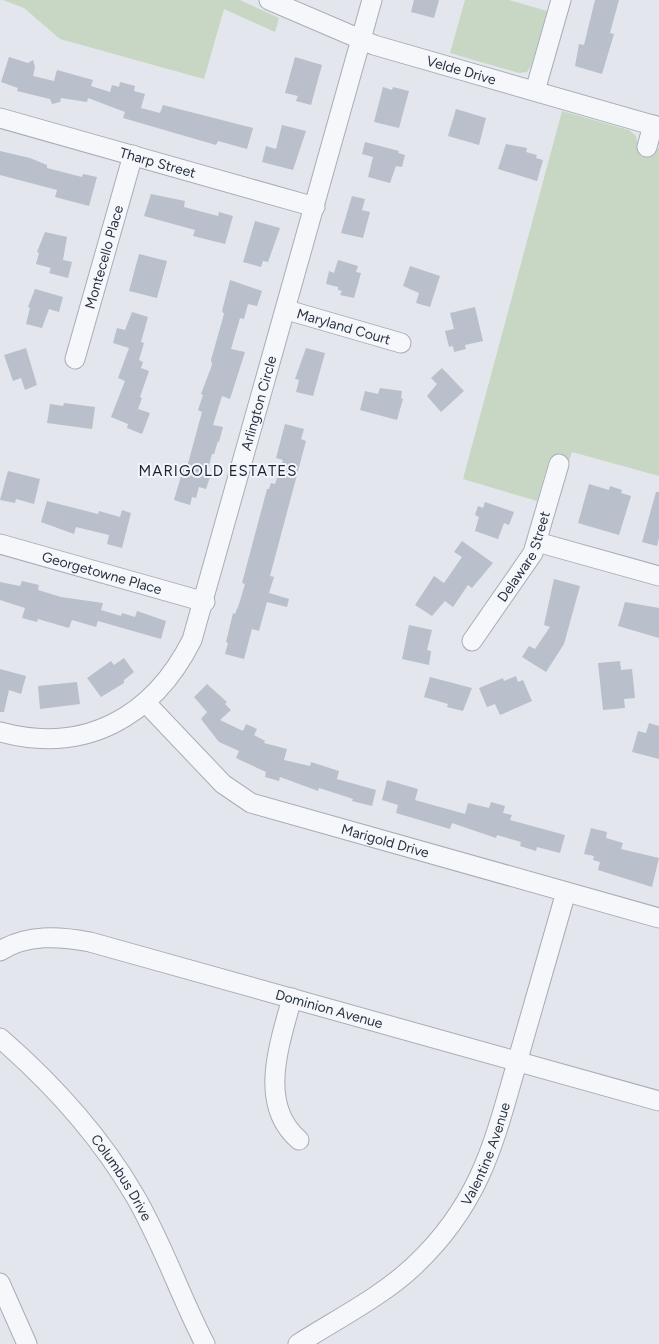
<svg xmlns="http://www.w3.org/2000/svg" width="659" height="1344" font-family="Figtree,sans-serif">
  <rect width="100%" height="100%" fill="#e3e6ec"/>
  <path fill="#c8d7c3" d="M 3,0 L 240,0 L 279,18 L 275,32 L 224,9 L 204,79 L 60,39 L 24,8 Z
    M 465,0 L 509,0 L 547,11 L 531,66 L 527,72 L 519,73 L 450,53 Z
    M 562,111 L 629,130 L 636,136 L 638,145 L 657,150 L 659,147 L 659,476 L 572,452 L 568,465 L 549,460 L 537,501 L 463,479 Z"/>
  <path fill="#b9bfcb" d="M 414,0 L 439,0 L 434,18 L 411,12 Z
    M 595,0 L 619,0 L 610,33 L 614,34 L 602,74 L 575,66 L 579,44 L 584,45 Z
    M 9,57 L 28,63 L 33,60 L 35,67 L 33,76 L 54,81 L 57,70 L 93,80 L 91,86 L 110,92 L 112,85 L 119,87 L 120,82 L 135,86 L 134,91 L 145,94 L 141,108 L 160,113 L 163,105 L 253,128 L 247,149 L 218,141 L 216,145 L 123,118 L 125,112 L 88,98 L 87,102 L 61,98 L 60,102 L 52,104 L 50,99 L 17,91 L 18,88 L 1,82 Z
    M 295,57 L 322,65 L 311,105 L 296,101 L 298,96 L 285,93 Z
    M 383,87 L 392,90 L 393,87 L 409,91 L 399,128 L 374,122 Z
    M 456,109 L 486,118 L 479,145 L 448,136 Z
    M 282,125 L 306,131 L 293,170 L 262,162 L 266,146 L 276,149 Z
    M 365,142 L 399,151 L 398,153 L 405,155 L 402,167 L 396,166 L 390,183 L 368,177 L 373,157 L 362,154 Z
    M 506,144 L 527,148 L 526,152 L 537,155 L 536,158 L 543,160 L 537,181 L 498,169 Z
    M 0,151 L 30,158 L 47,165 L 47,168 L 82,177 L 83,174 L 97,177 L 89,206 L 55,197 L 57,190 L 0,175 Z
    M 151,194 L 185,201 L 184,207 L 218,216 L 219,212 L 233,216 L 225,244 L 193,236 L 195,230 L 144,216 Z
    M 352,196 L 365,199 L 362,210 L 370,212 L 363,238 L 341,233 Z
    M 255,221 L 280,228 L 268,262 L 263,261 L 261,267 L 243,262 Z
    M 45,232 L 67,237 L 63,260 L 72,262 L 68,278 L 49,273 L 51,268 L 36,264 L 39,253 L 37,252 Z
    M 139,254 L 167,261 L 157,298 L 129,291 Z
    M 338,260 L 358,266 L 356,272 L 361,273 L 354,298 L 340,295 L 342,291 L 338,290 L 338,287 L 326,284 L 329,271 L 334,273 Z
    M 410,266 L 440,276 L 430,307 L 416,303 L 419,293 L 403,286 Z
    M 230,280 L 262,291 L 257,306 L 248,304 L 244,319 L 240,318 L 231,349 L 245,352 L 230,399 L 222,396 L 213,425 L 223,427 L 219,442 L 218,441 L 214,454 L 212,454 L 207,473 L 211,474 L 206,489 L 199,487 L 196,498 L 192,497 L 190,505 L 174,500 L 184,466 L 187,467 L 202,412 L 198,410 L 203,395 L 201,394 L 212,365 L 211,360 L 224,314 L 222,311 Z
    M 35,289 L 63,297 L 59,312 L 49,309 L 42,328 L 26,324 L 30,308 L 28,307 Z
    M 475,307 L 483,341 L 465,345 L 466,349 L 454,352 L 453,346 L 449,347 L 445,331 L 454,329 L 450,313 Z
    M 132,312 L 148,317 L 141,342 L 144,343 L 139,360 L 143,362 L 141,368 L 149,371 L 140,397 L 142,398 L 138,409 L 150,413 L 142,434 L 127,428 L 128,424 L 111,417 L 125,381 L 118,378 L 129,348 L 113,343 L 117,328 L 125,330 Z
    M 26,348 L 37,385 L 25,390 L 21,378 L 13,381 L 4,355 Z
    M 306,348 L 325,353 L 313,396 L 296,392 L 299,380 L 295,379 Z
    M 442,368 L 464,391 L 441,412 L 427,396 L 437,384 L 431,378 Z
    M 380,388 L 402,391 L 401,398 L 403,399 L 397,420 L 360,410 L 365,391 L 378,394 Z
    M 64,403 L 95,407 L 92,429 L 47,423 L 50,404 L 63,406 Z
    M 285,424 L 304,429 L 301,439 L 306,441 L 270,576 L 274,577 L 269,593 L 289,599 L 287,607 L 267,602 L 259,631 L 252,629 L 244,659 L 225,654 L 228,643 L 226,642 L 233,613 L 235,614 L 239,604 L 245,584 L 242,583 L 267,489 L 269,489 L 271,483 L 275,484 L 283,460 L 276,458 Z
    M 8,471 L 40,479 L 34,504 L 16,499 L 15,503 L 0,500 Z
    M 589,484 L 609,490 L 610,486 L 622,490 L 621,493 L 631,496 L 619,535 L 578,523 Z
    M 656,492 L 659,492 L 659,538 L 657,546 L 642,542 Z
    M 47,501 L 98,514 L 99,511 L 120,517 L 122,510 L 131,513 L 122,548 L 107,544 L 109,535 L 76,527 L 74,534 L 41,522 Z
    M 485,502 L 514,512 L 509,525 L 504,523 L 498,539 L 475,531 L 479,517 L 475,515 L 478,506 L 483,508 Z
    M 462,541 L 493,563 L 472,588 L 468,585 L 453,607 L 445,601 L 432,616 L 415,605 L 434,576 L 444,583 L 462,557 L 454,552 Z
    M 554,579 L 580,586 L 564,644 L 546,672 L 522,657 L 529,646 L 535,649 L 550,627 L 544,625 Z
    M 22,581 L 39,585 L 38,590 L 61,597 L 103,603 L 101,610 L 121,616 L 122,613 L 135,617 L 137,611 L 166,621 L 161,639 L 98,621 L 96,627 L 72,620 L 69,628 L 38,619 L 37,622 L 22,618 L 25,608 L 0,600 L 0,582 L 20,586 Z
    M 625,602 L 659,608 L 659,638 L 618,626 Z
    M 409,625 L 432,630 L 427,650 L 431,651 L 429,665 L 402,659 Z
    M 124,658 L 134,672 L 124,680 L 124,683 L 101,697 L 87,678 L 111,661 L 114,665 Z
    M 620,661 L 621,670 L 632,669 L 635,698 L 624,699 L 625,708 L 603,710 L 598,663 Z
    M 0,669 L 26,676 L 21,694 L 9,690 L 4,712 L 0,712 Z
    M 516,676 L 518,682 L 523,680 L 532,701 L 500,715 L 495,704 L 487,707 L 479,688 L 503,678 L 504,681 Z
    M 430,677 L 472,688 L 463,711 L 447,707 L 448,704 L 424,697 Z
    M 77,682 L 80,704 L 40,709 L 38,686 Z
    M 207,684 L 227,702 L 225,704 L 231,710 L 220,720 L 243,731 L 246,724 L 257,729 L 254,735 L 265,741 L 264,743 L 287,749 L 284,760 L 310,766 L 311,762 L 339,771 L 337,779 L 376,790 L 372,806 L 352,801 L 353,799 L 341,795 L 319,788 L 318,791 L 280,777 L 279,781 L 265,777 L 266,772 L 236,758 L 239,751 L 219,742 L 201,719 L 207,712 L 194,697 Z
    M 649,723 L 659,726 L 659,759 L 632,752 L 638,731 L 646,733 Z
    M 387,780 L 418,789 L 415,800 L 465,814 L 468,803 L 489,808 L 491,802 L 505,806 L 503,813 L 512,815 L 510,820 L 565,835 L 560,853 L 537,847 L 536,851 L 520,846 L 521,842 L 497,835 L 496,838 L 452,823 L 450,829 L 396,813 L 398,805 L 382,800 Z
    M 591,828 L 607,832 L 606,838 L 623,843 L 621,849 L 659,858 L 652,887 L 598,870 L 600,862 L 593,860 L 594,856 L 584,854 Z"/>
  <g fill="none" stroke-linecap="round" stroke-linejoin="round">
    <defs>
      <g id="minor">
        <path id="s1" d="M 269,0 L 374,45 L 659,127"/>
        <path d="M 535,91 L 561,0"/>
        <path id="s2" d="M 0,118 L 315,207"/>
        <path d="M 647,147 L 653,125"/>
        <path id="s3" d="M 287,310 L 401,343"/>
        <path id="s4" d="M 75,359 L 133,155"/>
        <path d="M 537,542 L 659,576"/>
        <path id="s5" d="M 0,544 L 205,602"/>
        <path id="s6" d="M 472,641 L 533,553 L 559,464"/>
        <path id="s7" d="M 146,703 L 223,784 L 251,803 L 659,918"/>
        <path id="s8" d="M 0,732 C 85,755 153,717 192,640 L 372,0"/>
        <path id="s9" d="M 0,951 C 27,934 59,936 90,942 L 659,1101"/>
        <path d="M 292,998 C 280,1043 257,1104 299,1140"/>
        <path id="s10" d="M 0,1038 C 53,1084 100,1136 135,1196 C 163,1244 180,1296 205,1344"/>
        <path d="M 0,1283 L 27,1344"/>
        <path id="s11" d="M 298,1344 C 337,1319 381,1297 414,1266 C 483,1201 495,1138 520,1052 C 535,999 551,945 566,892"/>
      </g>
    </defs>
    <use href="#minor" stroke="#a7adb7" stroke-width="21"/>
    <use href="#minor" stroke="#f6f7fa" stroke-width="19"/>
  </g>
  <g text-anchor="middle" stroke-width="4" stroke-linejoin="round" paint-order="stroke">
    <g font-size="14" fill="#283346" stroke="#f3f5f9">
      <text dy="5" stroke="none"><textPath href="#s1" startOffset="205">Velde Drive</textPath></text>
      <text dy="5" stroke="none"><textPath href="#s2" startOffset="164">Tharp Street</textPath></text>
      <text dy="5" stroke="none"><textPath href="#s4" startOffset="106">Montecello Place</textPath></text>
      <text dy="5" stroke="none"><textPath href="#s3" startOffset="59">Maryland Court</textPath></text>
      <text dy="5" stroke="none"><textPath href="#s8" startOffset="479">Arlington Circle</textPath></text>
      <text dy="5" stroke="none"><textPath href="#s6" startOffset="100">Delaware Street</textPath></text>
      <text dy="5" stroke="none"><textPath href="#s5" startOffset="106">Georgetowne Place</textPath></text>
      <text dy="5" stroke="none"><textPath href="#s7" startOffset="285">Marigold Drive</textPath></text>
      <text dy="5" stroke="none"><textPath href="#s9" startOffset="341">Dominion Avenue</textPath></text>
      <text dy="5" stroke="none"><textPath href="#s11" startOffset="275">Valentine Avenue</textPath></text>
      <text dy="5" stroke="none"><textPath href="#s10" startOffset="186">Columbus Drive</textPath></text>
    </g>
    <g font-size="15" letter-spacing="1" fill="#1b2437" stroke="#f3f5f9">
      <text x="218" y="476">MARIGOLD ESTATES</text>
    </g>
  </g>
</svg>
